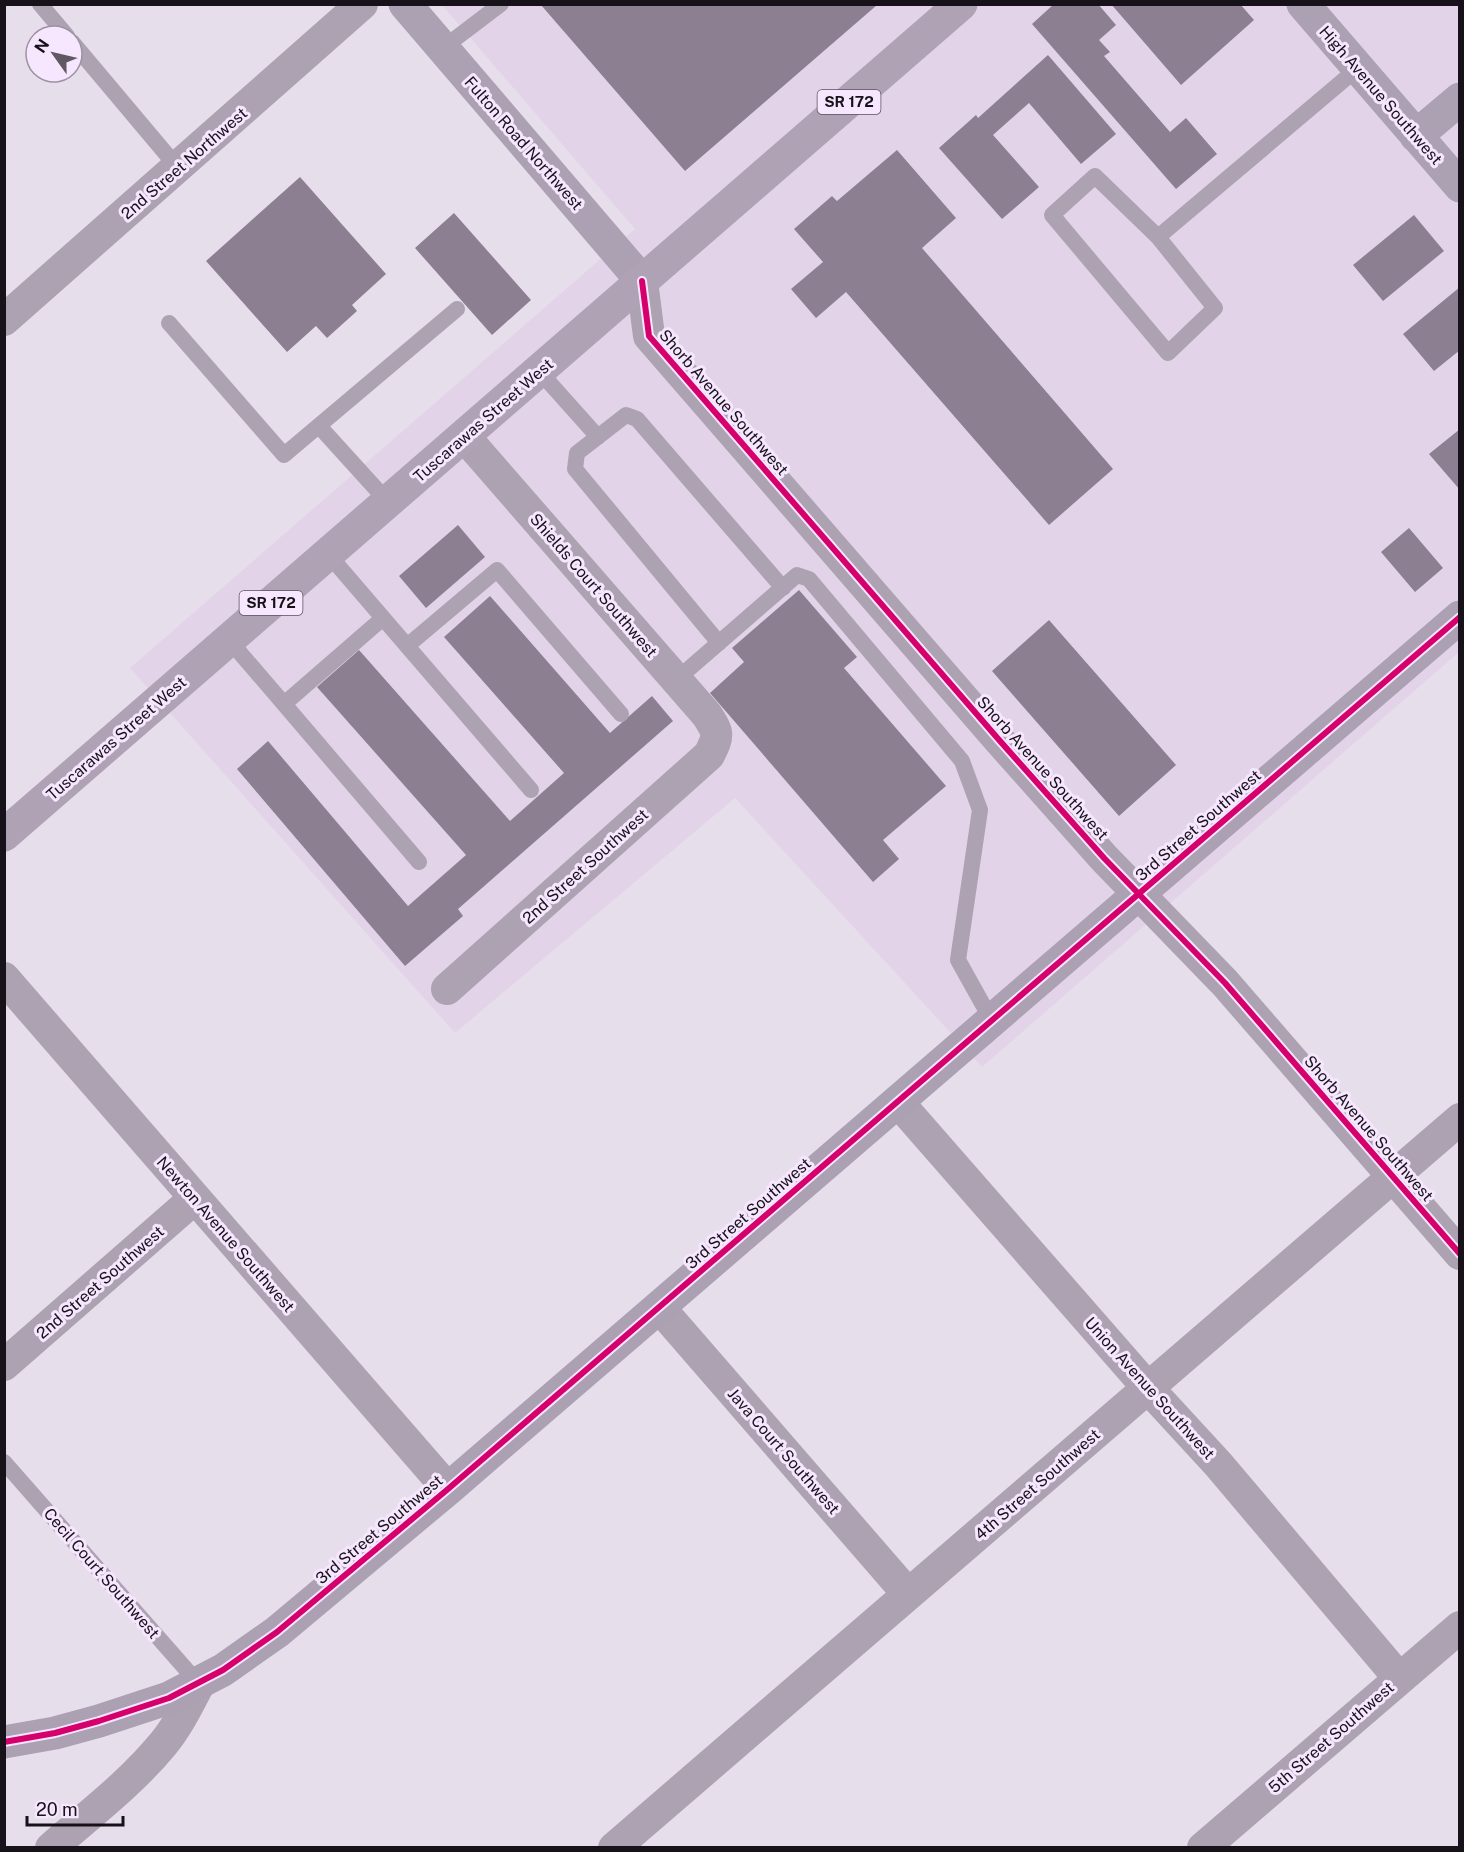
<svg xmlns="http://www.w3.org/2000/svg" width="1464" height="1852" font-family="'Public Sans',sans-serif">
  <rect width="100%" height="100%" fill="#e7deeb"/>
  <path fill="#e2d3e9" d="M 442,5 L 1459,5 L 1459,652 L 982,1067 L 735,798 L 455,1033 L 130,668 L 635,229 Z"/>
  <path fill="#8c7f91" d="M 1054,4 L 1098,4 L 1116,25 L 1099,40 L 1110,52 L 1104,56 L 1170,132 L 1186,118 L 1217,154 L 1176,189 L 1032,24 Z
    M 1111,4 L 1240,4 L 1254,20 L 1181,85 Z
    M 541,5 L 877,5 L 685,171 Z
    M 1048,55 L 1116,134 L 1081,164 L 1029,103 L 993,135 L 1039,187 L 1002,219 L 939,148 L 976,115 L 978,118 Z
    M 897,150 L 956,218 L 922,248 L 1113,469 L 1049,525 L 846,292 L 816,318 L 791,289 L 823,262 L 794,229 L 832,196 L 837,201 Z
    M 300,177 L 386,274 L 352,305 L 357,311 L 327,338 L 316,326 L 287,352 L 206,261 Z
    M 454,213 L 531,300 L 492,335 L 415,248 Z
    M 1414,215 L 1444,251 L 1383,301 L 1353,265 Z
    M 1460,287 L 1460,350 L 1434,371 L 1403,334 Z
    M 1460,429 L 1460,490 L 1429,454 Z
    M 458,525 L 485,557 L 426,608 L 399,576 Z
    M 1409,528 L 1443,568 L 1415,592 L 1381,552 Z
    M 799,590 L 857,657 L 844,668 L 946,786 L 883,840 L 899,859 L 873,882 L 710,693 L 744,662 L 732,648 Z
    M 490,596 L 610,733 L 652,696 L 673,721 L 458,909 L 463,916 L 405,966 L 237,769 L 268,741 L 408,906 L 466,855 L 317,687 L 359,650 L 510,821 L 564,773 L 444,637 Z
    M 1049,620 L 1176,765 L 1119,816 L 992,671 Z"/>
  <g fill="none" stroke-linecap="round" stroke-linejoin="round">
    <path stroke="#aca2b2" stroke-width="16" d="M 40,4 L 67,36
      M 72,42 L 178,168
      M 443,48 L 501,4
      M 1158,237 L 1095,176 L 1052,215 L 1168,353 L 1215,308 L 1158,237 L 1358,68
      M 169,323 L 284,455 L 457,309
      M 539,371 L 598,437
      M 319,426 L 388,502
      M 383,618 L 531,790
      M 229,640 L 284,704 L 383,618 L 328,554
      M 719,643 L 575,469 L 577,453 L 626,415 L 637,419 L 783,588
      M 407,646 L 497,570 L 621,714
      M 676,680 L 797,575 L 809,579 L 962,761 L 980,810 L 958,960 L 992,1021
      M 284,704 L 419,862
      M 4,1462 L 199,1684"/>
    <path stroke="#aca2b2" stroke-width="32" d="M 642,281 L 649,336 L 1000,741 L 1104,858 L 1225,983 L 1460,1254
      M 4,320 L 362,4
      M 4,978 L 448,1489
      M 447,989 L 709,755 C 719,735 719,734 707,715 L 464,436
      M 898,1102 L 1148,1388 L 1218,1464 L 1399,1678
      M 659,1307 L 908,1594
      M 4,1365 L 195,1198
      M 51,1848 C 90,1814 131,1783 163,1744 C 178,1726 188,1705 199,1684
      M 614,1848 L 1460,1119
      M 1203,1848 L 1460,1627"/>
    <path stroke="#aca0b3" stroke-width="33" d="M 405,4 L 642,281
      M 1303,4 L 1460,186
      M 1416,136 L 1460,99
      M 4,1742 L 55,1733 L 99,1721 L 169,1698 L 223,1670 L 277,1632 L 448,1489 L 1460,617"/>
    <path stroke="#b0a2b5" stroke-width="33" d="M 4,835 L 961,4"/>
    <defs>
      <path id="cycleway" d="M 642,281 L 649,336 L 1000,741 L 1104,858 L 1225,983 L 1460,1254
        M 4,1742 L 55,1733 L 99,1721 L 169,1698 L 223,1670 L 277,1632 L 448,1489 L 1460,617"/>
    </defs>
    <use href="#cycleway" stroke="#f6e6fe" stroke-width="10"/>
    <use href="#cycleway" stroke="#d6006c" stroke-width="6"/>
  </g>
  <g text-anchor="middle" stroke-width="6" stroke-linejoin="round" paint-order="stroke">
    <g fill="#f6e6fe" stroke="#5a525e" stroke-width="1.5">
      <rect x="817.5" y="90" width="63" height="24" rx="4.5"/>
      <rect x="239.5" y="591" width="63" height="24" rx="4.5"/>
    </g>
    <g font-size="15" font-weight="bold" fill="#17121a">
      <text x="849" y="107">SR 172</text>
      <text x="271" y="608">SR 172</text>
    </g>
    <g font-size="16" fill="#17121a" stroke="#f6e6fe">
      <text transform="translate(1381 95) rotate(49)" y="6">High Avenue Southwest</text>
      <text transform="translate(524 143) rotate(49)" y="6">Fulton Road Northwest</text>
      <text transform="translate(184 163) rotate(-41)" y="6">2nd Street Northwest</text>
      <text transform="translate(724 402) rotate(49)" y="6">Shorb Avenue Southwest</text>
      <text transform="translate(483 420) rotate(-41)" y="6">Tuscarawas Street West</text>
      <text transform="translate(594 585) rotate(49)" y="6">Shields Court Southwest</text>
      <text transform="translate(116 738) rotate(-41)" y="6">Tuscarawas Street West</text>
      <text transform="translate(1043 768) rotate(48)" y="6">Shorb Avenue Southwest</text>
      <text transform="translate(1198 825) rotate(-41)" y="6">3rd Street Southwest</text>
      <text transform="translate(585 866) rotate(-42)" y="6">2nd Street Southwest</text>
      <text transform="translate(1369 1128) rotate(49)" y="6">Shorb Avenue Southwest</text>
      <text transform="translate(748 1213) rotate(-41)" y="6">3rd Street Southwest</text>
      <text transform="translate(226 1234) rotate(49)" y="6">Newton Avenue Southwest</text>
      <text transform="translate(100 1282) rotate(-41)" y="6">2nd Street Southwest</text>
      <text transform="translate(1150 1388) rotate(48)" y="6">Union Avenue Southwest</text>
      <text transform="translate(784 1451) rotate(49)" y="6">Java Court Southwest</text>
      <text transform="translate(1037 1484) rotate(-41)" y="6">4th Street Southwest</text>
      <text transform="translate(379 1529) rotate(-40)" y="6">3rd Street Southwest</text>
      <text transform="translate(102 1573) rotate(49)" y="6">Cecil Court Southwest</text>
      <text transform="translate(1331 1737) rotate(-41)" y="6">5th Street Southwest</text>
    </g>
  </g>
  <rect width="1464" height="1852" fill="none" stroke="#17121a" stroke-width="12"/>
  <g transform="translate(54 54) rotate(304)"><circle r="28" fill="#f6e6fe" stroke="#9d91a3" stroke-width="1.5"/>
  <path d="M0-4.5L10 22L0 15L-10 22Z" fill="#605963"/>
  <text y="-9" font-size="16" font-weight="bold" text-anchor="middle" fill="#17121a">N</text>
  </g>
  <path d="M27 1816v9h96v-9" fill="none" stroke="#17121a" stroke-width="3"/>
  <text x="36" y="1816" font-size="18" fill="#17121a" stroke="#f6e6fe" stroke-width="4.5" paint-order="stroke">20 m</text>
</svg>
